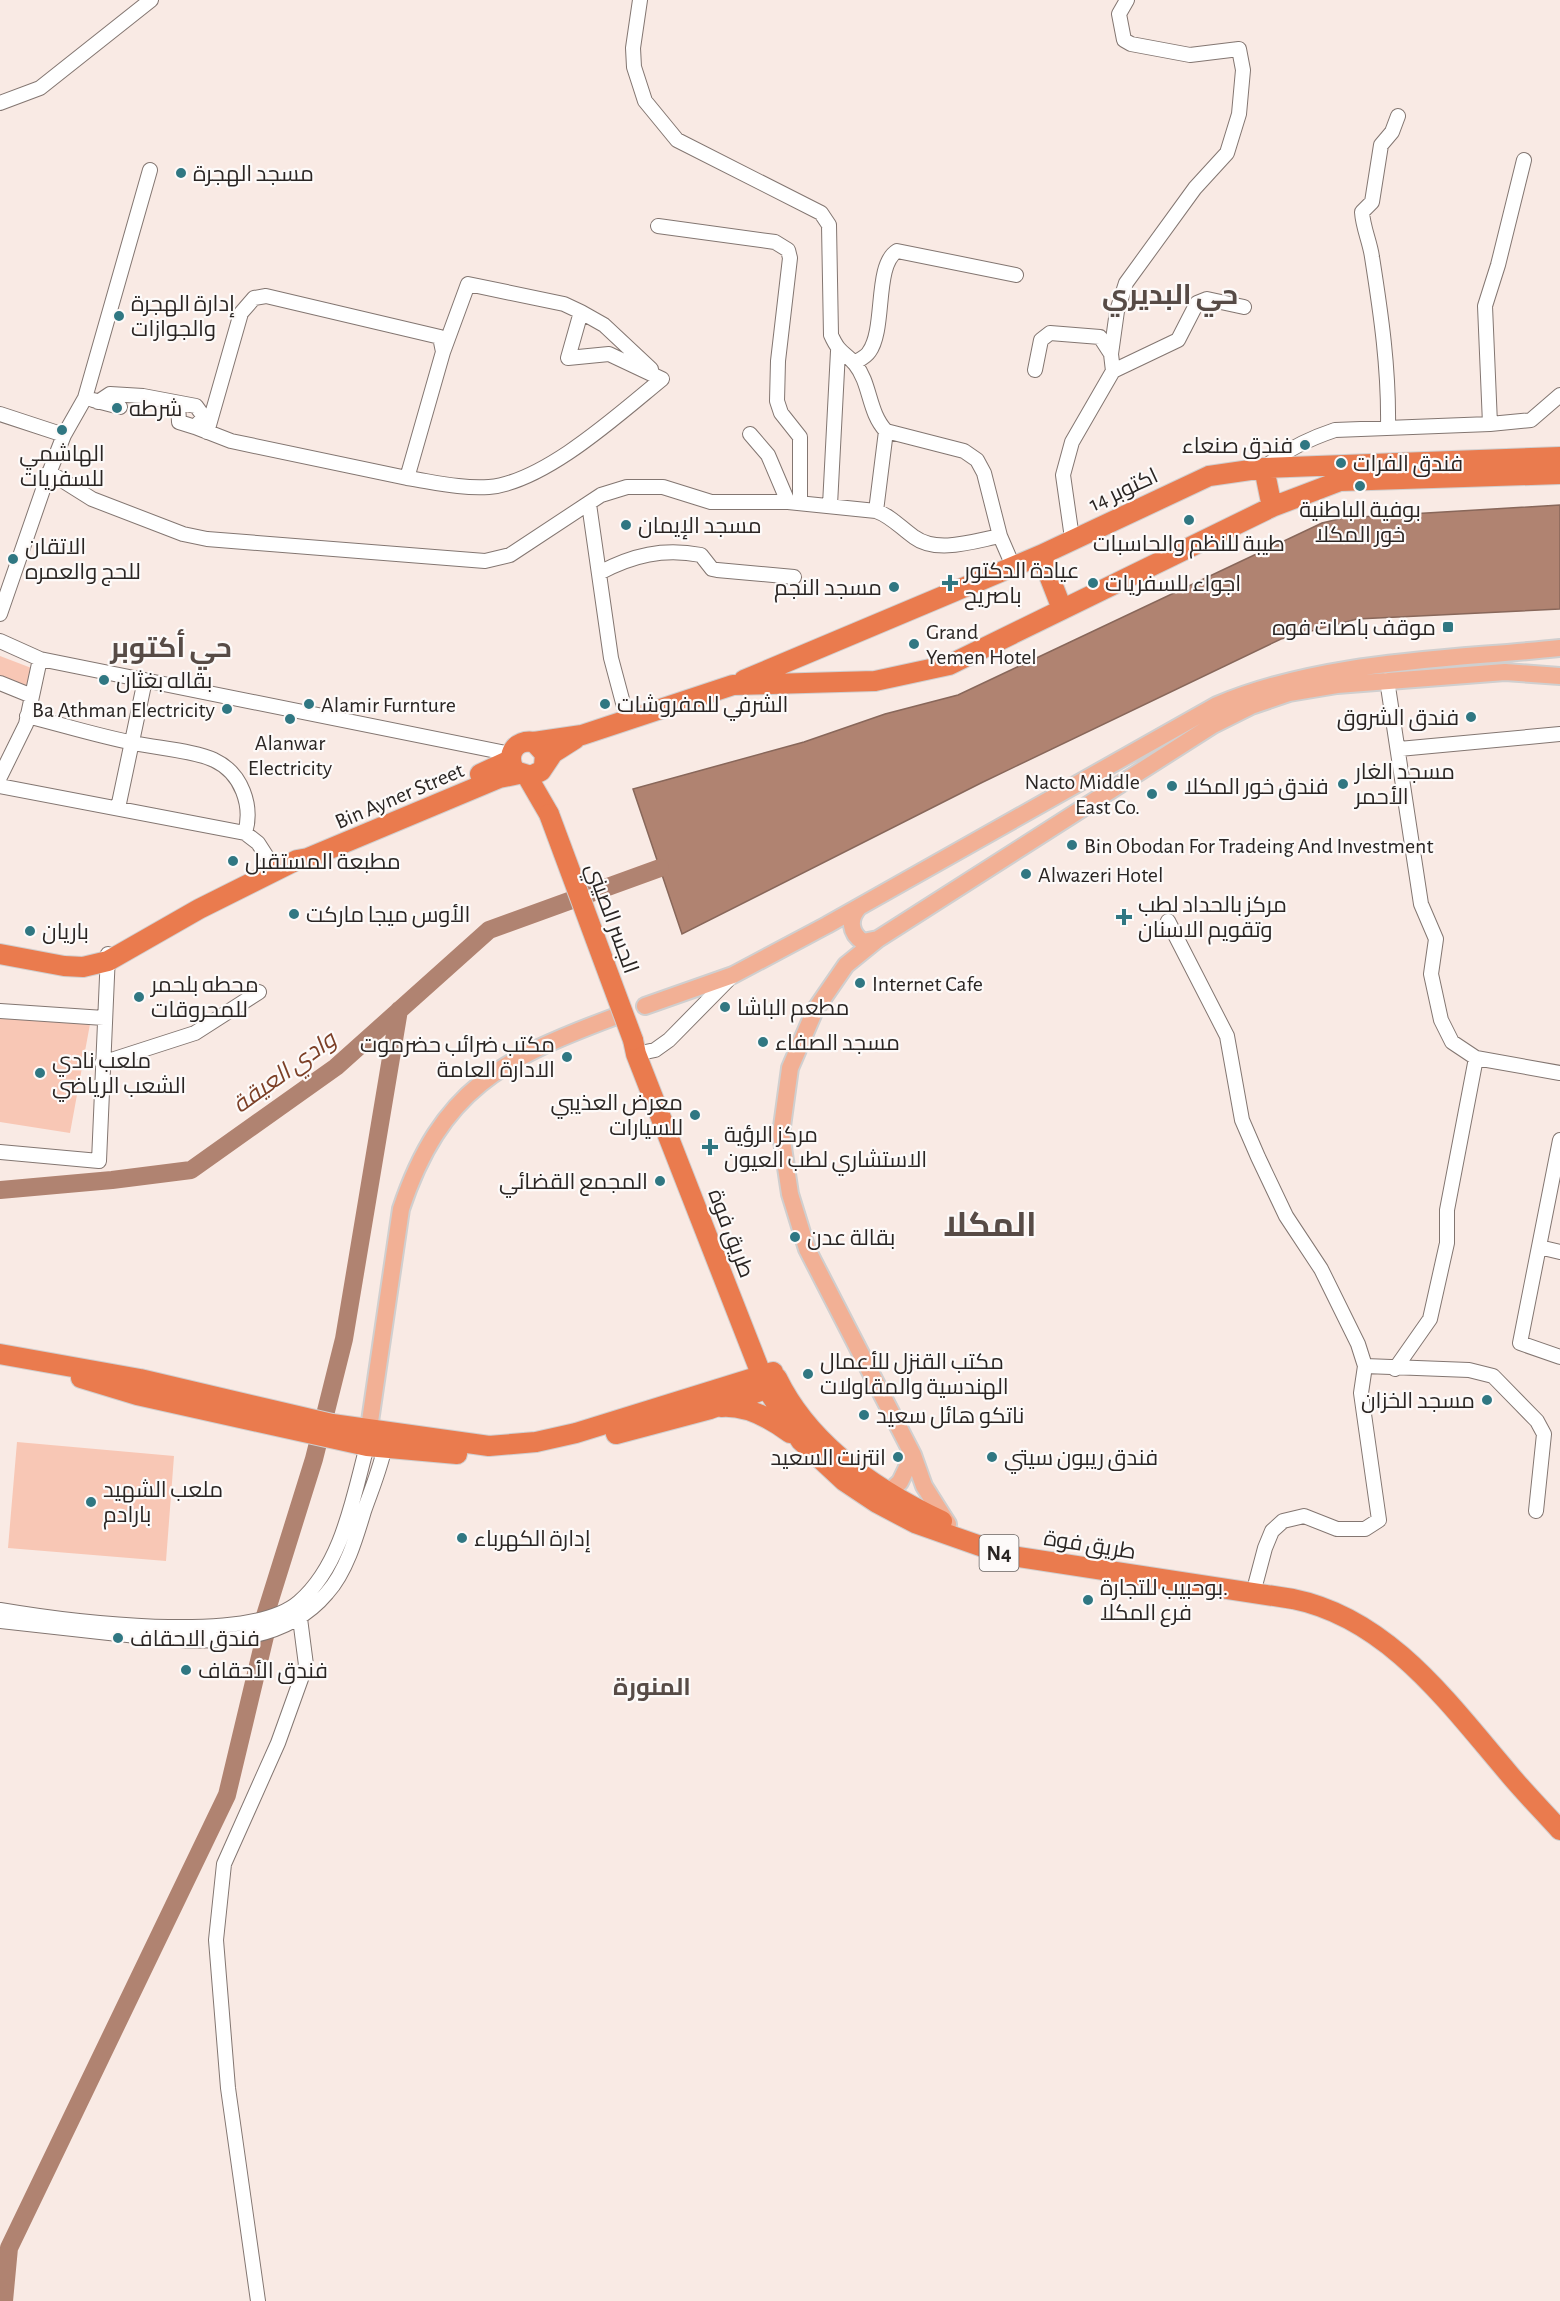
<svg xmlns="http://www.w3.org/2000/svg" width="1560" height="2301" font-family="'Alegreya Sans',Cairo,sans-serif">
  <rect width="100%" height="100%" fill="#f9eae4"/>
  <path fill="#f8c7b5" d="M 0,656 L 34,669 L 29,701 L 0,689 Z
    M 0,1011 L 90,1024 L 70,1133 L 0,1122 Z
    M 17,1442 L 174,1456 L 166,1561 L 8,1548 Z"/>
  <path fill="#b08371" stroke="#88675a" stroke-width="1.5" d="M 1560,505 L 1560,609 L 1357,619 L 1281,639 L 981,783 L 682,934 L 633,789 L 804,742 L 885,714 L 958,695 L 1322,523 L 1343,518 Z"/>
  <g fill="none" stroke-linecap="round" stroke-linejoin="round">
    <path stroke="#b08371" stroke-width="18" d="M 0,1190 L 112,1180 L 191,1170 L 336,1067 L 489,930 L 660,868
      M 4,2301 L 9,2248 L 227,1795 L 266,1632 L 264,1619 L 314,1459 L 344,1339 L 399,1010"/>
    <defs>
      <path id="minor" d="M 640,0 L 633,48 L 634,67 L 645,101 L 677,140 L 821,213 L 829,225 L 831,335 C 840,355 844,351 855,364 C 871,384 868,412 886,431 L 964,451 L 977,460 L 984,473 L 1000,536 L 1013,566
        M 0,103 L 40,88 L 151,0
        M 1524,160 L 1498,265 L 1485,306 L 1490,424 L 1531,420 L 1560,395
        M 658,226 L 775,242 L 788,250 L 790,258 L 778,361 L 777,401 L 781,413 L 800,437 L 800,503
        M 581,312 L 604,325 L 651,369
        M 854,363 C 859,360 866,357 869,352 C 886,329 874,265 897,251 L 1016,275
        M 1035,370 L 1041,340 L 1050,333 L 1100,337 L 1111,354
        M 1113,371 L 1111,354 L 1117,311 L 1126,283 L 1195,188 L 1227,153 L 1239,114 L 1243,70 L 1239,49 L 1190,55 L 1131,44 L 1124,40 L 1119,14 L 1127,0
        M 93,400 L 120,407
        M 98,402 L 110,394 L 143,396 L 196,406 L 204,417 L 195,427 L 179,422 L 178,403
        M 0,414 L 64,435
        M 195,427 L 231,441 L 407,478 L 443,352 L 440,337 L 266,296 L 254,298 L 241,313 L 207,432
        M 1388,427 C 1389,369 1381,314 1372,257 C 1370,242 1363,228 1362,212 L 1372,202 L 1381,145 L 1392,132 L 1398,116
        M 750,434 L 768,455 L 788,502
        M 1264,468 C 1284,451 1311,438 1335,430 L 1490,424
        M 49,472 L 92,499 L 183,534 L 207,539 L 485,561 L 510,555 L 601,495 L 627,487 L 663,487 L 711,502 L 788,502 L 876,511 C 891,516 901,528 914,537 C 937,554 974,541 1000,536
        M 407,478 C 434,482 462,489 489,487 C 545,482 619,414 662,379 L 609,354 L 568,358 L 581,312 L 564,304 L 468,284 L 443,352
        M 589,504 L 611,658 L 627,718
        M 830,505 L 838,351
        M 876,511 L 886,431
        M 1072,538 L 1063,475 L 1072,442 L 1113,371 L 1178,340 L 1197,303 L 1207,299 L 1244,307
        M 599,573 C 633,555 663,548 701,555 L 712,569 L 717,570 L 794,577
        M 0,614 L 46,481 L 64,435 L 85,398 L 150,170
        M 0,641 L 40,659 L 511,754
        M 1387,680 L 1421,904 L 1436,939 L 1431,974 L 1441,1020 L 1452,1042 L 1476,1058 L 1560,1073
        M 0,683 L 32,696
        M 27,716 C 63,725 98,736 134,743 C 156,748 196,751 214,760 C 242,773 253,806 245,833
        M 1399,749 L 1560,734
        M 0,777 L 26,724 L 40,659
        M 0,786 L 245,833 L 258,843 L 276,871
        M 118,808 L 145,680
        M 1168,921 L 1227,1036 L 1242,1120 L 1258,1157 L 1286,1216 L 1321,1269 L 1358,1344 L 1365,1366 L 1361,1393 L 1379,1520 L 1365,1529 L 1337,1529 L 1304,1516 L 1283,1521 L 1272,1531 L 1265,1548 L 1256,1582
        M 0,1011 L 104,1018
        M 636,1054 L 655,1050 L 669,1040 L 732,976
        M 102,1063 L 195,1033 L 259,992
        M 1560,1140 L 1520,1343 L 1560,1357
        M 0,1152 L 99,1161 L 108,954
        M 1539,1247 L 1560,1252
        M 1365,1366 L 1469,1370 L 1493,1376 L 1537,1421 L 1544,1434 L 1536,1511
        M 1395,1369 L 1430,1319 L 1447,1243 L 1447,1210 L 1476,1058
        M 0,1610 C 65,1621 248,1646 299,1602 C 342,1565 353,1498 367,1446
        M 0,1621 C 36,1625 72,1629 109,1633 C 180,1641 274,1656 327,1593 C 346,1572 356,1538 364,1511 C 372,1488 382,1465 386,1441
        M 258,2301 L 228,2088 L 216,1940 L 224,1864 L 278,1743 L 306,1665 L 298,1603"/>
      <path id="major" d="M 859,907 C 848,919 850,933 863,942 L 878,939
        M 645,1006 L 733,975 L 827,925 L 1217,705 C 1324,660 1445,660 1560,648
        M 367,1442 L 401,1209 C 441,1089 502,1059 614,1017
        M 881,1499 L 900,1482 L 913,1455
        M 948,1524 L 924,1486 L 913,1455 L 807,1249 L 790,1194 L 781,1134 L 790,1068 L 815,1010 L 846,965 L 878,939 L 1213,725 L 1251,706 L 1289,693 L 1337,685 L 1505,672 L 1560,676"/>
      <path id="highway" d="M 1264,468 L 1272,507
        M 1041,555 L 1062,609
        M 744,680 L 1041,555 L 1209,476 L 1264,468 L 1560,457
        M 534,742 L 582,735 L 733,685 L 875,681 L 949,665 L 1272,507 L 1340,481 L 1560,474
        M 544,766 L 545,754 L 534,742 C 515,739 505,755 515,771 L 531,776 L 541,771 L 553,753 L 575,739
        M 480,774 L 510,760
        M 527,776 L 549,814
        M 0,954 L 64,966 L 83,967 L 108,961 L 199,909 L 297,860 L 308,858 L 499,778 L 519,774
        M 633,1040 L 636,1054 L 767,1389 L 801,1441 L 844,1481 L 877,1503 L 915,1523 L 1006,1555 L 1293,1599 C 1387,1618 1447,1701 1505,1769 C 1522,1790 1542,1810 1560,1830
        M 0,1354 L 140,1379 L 332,1424 L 489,1446 L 536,1442 L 576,1433 L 773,1372
        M 81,1378 L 137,1395 L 367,1446 L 457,1454
        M 777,1378 C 810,1446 876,1490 942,1521
        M 721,1407 C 747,1405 770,1418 790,1433
        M 616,1434 L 710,1409 L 777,1385"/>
    </defs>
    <use href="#minor" stroke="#837671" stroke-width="16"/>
    <use href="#major" stroke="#d0cfcf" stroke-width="20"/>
    <use href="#highway" stroke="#d0cfcf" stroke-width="22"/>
    <use href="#minor" stroke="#fff" stroke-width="14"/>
    <use href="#major" stroke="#f2b095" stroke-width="16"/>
    <use href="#highway" stroke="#ea7b4e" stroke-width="20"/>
    <defs>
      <path id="highway-bridge" d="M 549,814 L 633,1040"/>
    </defs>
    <use href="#highway-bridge" stroke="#d0cfcf" stroke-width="22" stroke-linecap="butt"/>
    <use href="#highway-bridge" stroke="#ea7b4e" stroke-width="20"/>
  </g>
  <g fill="#307782" stroke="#fdfaf9" stroke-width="2">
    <circle cx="181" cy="173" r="6"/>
    <circle cx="119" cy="316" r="6"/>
    <circle cx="117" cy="408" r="6"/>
    <circle cx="62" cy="430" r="6"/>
    <circle cx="1305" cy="445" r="6"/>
    <circle cx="1341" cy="463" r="6"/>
    <circle cx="1360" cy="486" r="6"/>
    <circle cx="1189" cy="520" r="6"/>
    <circle cx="626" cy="525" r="6"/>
    <circle cx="13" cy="559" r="6"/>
    <path d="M947 574h6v6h6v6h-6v6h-6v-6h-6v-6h6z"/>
    <circle cx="1093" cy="583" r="6"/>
    <circle cx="894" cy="587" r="6"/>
    <rect x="1442" y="621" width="12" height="12" rx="3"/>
    <circle cx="914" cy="644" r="6"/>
    <circle cx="104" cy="680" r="6"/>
    <circle cx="309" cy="704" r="6"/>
    <circle cx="605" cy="704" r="6"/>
    <circle cx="227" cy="709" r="6"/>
    <circle cx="1471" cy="717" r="6"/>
    <circle cx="290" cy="719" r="6"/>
    <circle cx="1343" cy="784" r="6"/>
    <circle cx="1172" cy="786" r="6"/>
    <circle cx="1152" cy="794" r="6"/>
    <circle cx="1072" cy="845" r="6"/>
    <circle cx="233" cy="861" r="6"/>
    <circle cx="1026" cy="874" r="6"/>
    <circle cx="294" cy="914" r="6"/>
    <path d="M1121 908h6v6h6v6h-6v6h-6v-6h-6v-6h6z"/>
    <circle cx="30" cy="931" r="6"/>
    <circle cx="860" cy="983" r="6"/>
    <circle cx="139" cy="997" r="6"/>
    <circle cx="725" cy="1007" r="6"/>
    <circle cx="763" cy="1042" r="6"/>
    <circle cx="567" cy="1057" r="6"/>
    <circle cx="40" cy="1073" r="6"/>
    <circle cx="695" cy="1115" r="6"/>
    <path d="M707 1138h6v6h6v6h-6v6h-6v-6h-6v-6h6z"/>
    <circle cx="660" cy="1181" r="6"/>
    <circle cx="795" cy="1237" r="6"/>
    <circle cx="808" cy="1374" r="6"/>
    <circle cx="1487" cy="1400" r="6"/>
    <circle cx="864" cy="1415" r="6"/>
    <circle cx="898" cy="1457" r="6"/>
    <circle cx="992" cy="1457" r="6"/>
    <circle cx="91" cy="1502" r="6"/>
    <circle cx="462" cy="1538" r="6"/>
    <circle cx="1088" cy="1600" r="6"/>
    <circle cx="118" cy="1638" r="6"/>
    <circle cx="186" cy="1670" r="6"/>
  </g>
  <g text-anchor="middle" stroke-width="4.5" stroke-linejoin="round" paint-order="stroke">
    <rect fill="#fdfaf9" stroke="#696563" stroke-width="1.5" x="979.5" y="1535" width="39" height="36" rx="4.5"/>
    <g font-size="21" font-weight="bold" fill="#2a2523">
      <text x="999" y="1560">N4</text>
    </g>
    <g font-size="22" fill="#2a2523" stroke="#fdfaf9" text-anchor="start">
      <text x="193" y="181">مسجد الهجرة</text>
      <text x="131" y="311">إدارة الهجرة<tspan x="131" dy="25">والجوازات</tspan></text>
      <text x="129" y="416">شرطه</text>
      <text x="1293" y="453" text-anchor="end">فندق صنعاء</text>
      <text x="62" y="461" text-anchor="middle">الهاشمي<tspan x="62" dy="25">للسفريات</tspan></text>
      <text x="1353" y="471">فندق الفرات</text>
      <text x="1360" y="517" text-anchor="middle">بوفية الباطنية<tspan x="1360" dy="25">خور المكلا</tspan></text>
      <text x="638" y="533">مسجد الإيمان</text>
      <text x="1189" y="551" text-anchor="middle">طيبة للنظم والحاسبات</text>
      <text x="25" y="554">الاتقان<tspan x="25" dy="25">للحج والعمره</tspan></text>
      <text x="964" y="578">عيادة الدكتور<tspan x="964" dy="25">باصريح</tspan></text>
      <text x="1105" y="591">اجواء للسفريات</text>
      <text x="882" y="595" text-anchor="end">مسجد النجم</text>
      <text x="1436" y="635" text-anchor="end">موقف باصات فوه</text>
      <text x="926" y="639">Grand<tspan x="926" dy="25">Yemen Hotel</tspan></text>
      <text x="116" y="688">بقاله بغثان</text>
      <text x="321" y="712">Alamir Furnture</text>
      <text x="617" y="712">الشرفي للمفروشات</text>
      <text x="215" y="717" text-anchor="end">Ba Athman Electricity</text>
      <text x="1459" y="725" text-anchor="end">فندق الشروق</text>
      <text x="290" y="750" text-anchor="middle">Alanwar<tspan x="290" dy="25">Electricity</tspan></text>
      <text x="1355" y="779">مسجد الغار<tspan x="1355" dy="25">الأحمر</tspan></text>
      <text x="1140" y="789" text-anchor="end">Nacto Middle<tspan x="1140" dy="25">East Co.</tspan></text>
      <text x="1184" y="794">فندق خور المكلا</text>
      <text x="1084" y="853">Bin Obodan For Tradeing And Investment</text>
      <text x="245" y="869">مطبعة المستقبل</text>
      <text x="1038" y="882">Alwazeri Hotel</text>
      <text x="1138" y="912">مركز بالحداد لطب<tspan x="1138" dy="25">وتقويم الاسنان</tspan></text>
      <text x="306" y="922">الأوس ميجا ماركت</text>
      <text x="42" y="939">باريان</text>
      <text x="872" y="991">Internet Cafe</text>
      <text x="151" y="992">محطه بلحمر<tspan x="151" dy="25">للمحروقات</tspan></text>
      <text x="737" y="1015">مطعم الباشا</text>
      <text x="775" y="1050">مسجد الصفاء</text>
      <text x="555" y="1052" text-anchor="end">مكتب ضرائب حضرموت<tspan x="555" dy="25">الادارة العامة</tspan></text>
      <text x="52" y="1068">ملعب نادي<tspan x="52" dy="25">الشعب الرياضي</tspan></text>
      <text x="683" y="1110" text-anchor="end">معرض العذيبي<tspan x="683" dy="25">للسيارات</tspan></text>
      <text x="724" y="1142">مركز الرؤية<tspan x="724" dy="25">الاستشاري لطب العيون</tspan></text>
      <text x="648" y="1189" text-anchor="end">المجمع القضائي</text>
      <text x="807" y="1245">بقالة عدن</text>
      <text x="820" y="1369">مكتب القنزل للأعمال<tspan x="820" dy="25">الهندسية والمقاولات</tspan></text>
      <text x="1475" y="1408" text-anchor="end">مسجد الخزان</text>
      <text x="876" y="1423">ناتكو هائل سعيد</text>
      <text x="886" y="1465" text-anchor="end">انترنت السعيد</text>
      <text x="1004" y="1465">فندق ريبون سيتي</text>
      <text x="103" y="1497">ملعب الشهيد<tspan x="103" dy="25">بارادم</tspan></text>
      <text x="474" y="1546">إدارة الكهرباء</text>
      <text x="1100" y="1595">بوحبيب للتجارة.<tspan x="1100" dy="25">فرع المكلا</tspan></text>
      <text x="130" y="1646">فندق الاحقاف</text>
      <text x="198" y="1678">فندق الأحقاف</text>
    </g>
    <g font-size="22" fill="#2a2523" stroke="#fdfaf9">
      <text transform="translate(1123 489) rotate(-25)" y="8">14 اكتوبر</text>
      <text transform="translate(399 795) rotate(-23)" y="8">Bin Ayner Street</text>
      <text transform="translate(613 918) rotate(70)" y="8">الجسر الصيني</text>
      <text transform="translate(732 1233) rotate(69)" y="8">طريق فوة</text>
      <text transform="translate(1090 1544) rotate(9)" y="8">طريق فوة</text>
    </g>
    <g font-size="24" font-style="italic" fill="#7c3f26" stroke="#fdfaf9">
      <text transform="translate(284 1072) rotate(-36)" y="8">وادي العيقة</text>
    </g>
    <g font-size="24" font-weight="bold" fill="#574b46" stroke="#fdfaf9">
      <text x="652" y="1695">المنورة</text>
    </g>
    <g font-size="28" font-weight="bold" fill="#574b46" stroke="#fdfaf9">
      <text x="1170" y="304">حي البديري</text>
      <text x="171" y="657">حي أكتوبر</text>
    </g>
    <g font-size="34" font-weight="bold" fill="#574b46" stroke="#fdfaf9">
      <text x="990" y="1236">المكلا</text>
    </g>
  </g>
</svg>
